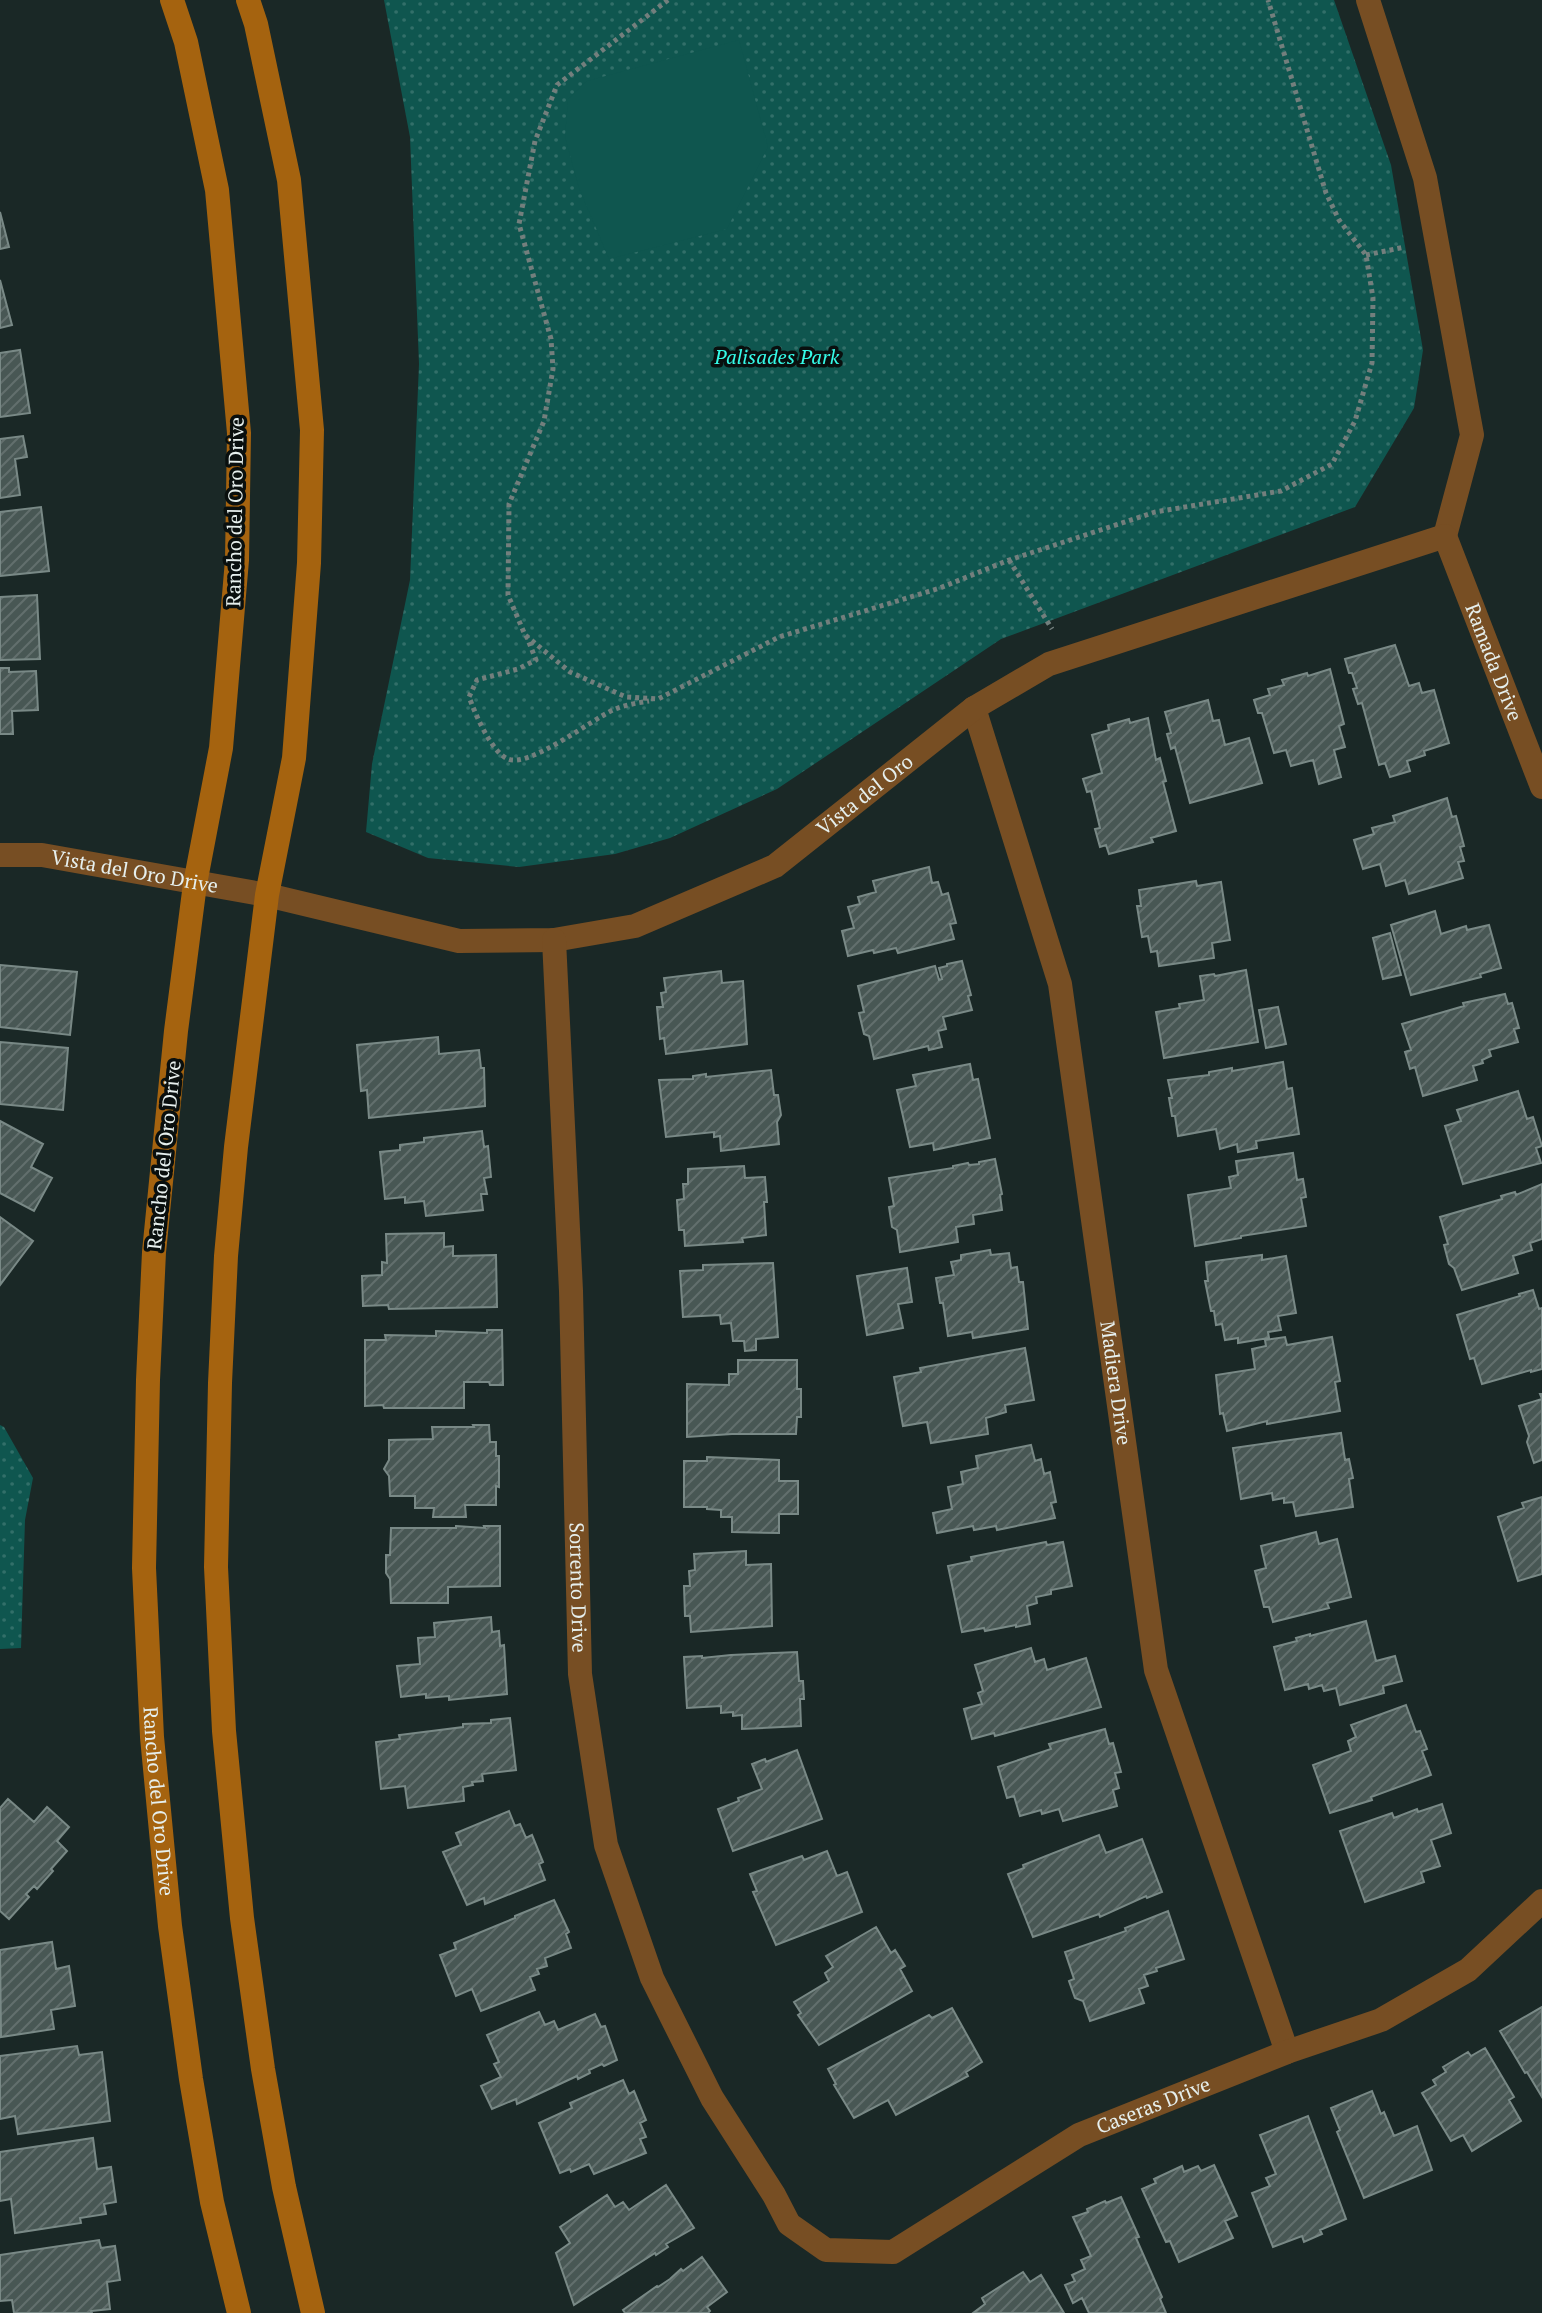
<svg xmlns="http://www.w3.org/2000/svg" width="1542" height="2313" font-family="'PT Serif',serif">
  <defs>
    <pattern id="grass-dots" width="8" height="8" patternUnits="userSpaceOnUse" patternTransform="scale(2)"><rect width="8" height="8" fill="#0f564f"/><path d="M2 2h.1M6 6h.1" fill="none" stroke="#326f69" stroke-width="1.8" stroke-linecap="round"/></pattern>
    <pattern id="building-hatch" width="6" height="6" patternUnits="userSpaceOnUse" patternTransform="scale(2)"><rect width="6" height="6" fill="#485754"/><path d="M-1 1l2-2M0 6l6-6M5 7l2-2" fill="none" stroke="#626f6d"/></pattern>
  </defs>
  <rect width="100%" height="100%" fill="#1a2826"/>
  <path fill="url(#grass-dots)" d="M 384,0 L 1334,0 L 1391,165 L 1423,350 L 1414,408 L 1355,507 L 1001,639 L 777,789 L 670,838 L 615,854 L 519,867 L 428,858 L 366,832 L 372,764 L 410,580 L 419,364 L 410,137 Z
    M 0,1425 L 4,1427 L 33,1478 L 25,1520 L 21,1648 L 0,1649 Z"/>
  <path fill="#0f564f" d="M 739,40 L 768,147 L 727,229 L 609,259 L 579,188 L 565,137 L 568,99 L 587,81 Z"/>
  <path fill="url(#building-hatch)" stroke="#798986" stroke-width="2" d="M 0,212 L 9,247 L 0,249 Z
    M 0,280 L 12,325 L 0,328 Z
    M 20,350 L 30,413 L 0,417 L 0,353 Z
    M 23,436 L 27,457 L 15,459 L 20,495 L 0,498 L 0,439 Z
    M 41,507 L 49,571 L 0,576 L 0,512 Z
    M 37,595 L 40,659 L 0,660 L 0,597 Z
    M 1395,645 L 1409,686 L 1419,683 L 1422,693 L 1434,690 L 1449,743 L 1424,751 L 1425,755 L 1407,761 L 1410,771 L 1390,777 L 1385,763 L 1379,765 L 1362,703 L 1358,704 L 1353,689 L 1357,688 L 1352,673 L 1349,673 L 1345,659 Z
    M 0,668 L 9,668 L 9,672 L 36,671 L 38,710 L 12,711 L 13,734 L 0,734 Z
    M 1330,669 L 1344,724 L 1339,726 L 1345,747 L 1334,750 L 1341,777 L 1319,784 L 1313,760 L 1291,766 L 1286,750 L 1274,753 L 1262,713 L 1258,713 L 1254,700 L 1270,695 L 1268,689 L 1284,685 L 1282,680 L 1307,673 L 1308,676 Z
    M 1208,700 L 1213,721 L 1219,720 L 1225,745 L 1249,738 L 1262,783 L 1190,803 L 1175,747 L 1171,749 L 1167,734 L 1171,733 L 1165,712 Z
    M 1148,718 L 1156,760 L 1160,758 L 1166,781 L 1163,782 L 1176,831 L 1151,838 L 1153,842 L 1109,854 L 1106,845 L 1100,847 L 1095,829 L 1100,828 L 1091,791 L 1087,792 L 1083,779 L 1102,773 L 1092,735 L 1109,730 L 1108,725 L 1129,719 L 1130,723 Z
    M 1447,798 L 1452,817 L 1456,816 L 1464,846 L 1460,847 L 1464,861 L 1458,862 L 1463,878 L 1409,894 L 1405,880 L 1386,886 L 1380,864 L 1363,869 L 1354,840 L 1374,834 L 1372,828 L 1395,822 L 1393,816 Z
    M 929,867 L 932,883 L 938,882 L 942,895 L 948,893 L 956,923 L 950,924 L 954,939 L 898,953 L 896,948 L 874,953 L 873,950 L 848,956 L 842,931 L 854,928 L 848,907 L 860,904 L 858,897 L 876,892 L 873,881 Z
    M 1196,881 L 1197,886 L 1221,882 L 1230,940 L 1212,943 L 1214,958 L 1159,966 L 1157,951 L 1151,952 L 1148,936 L 1142,937 L 1137,906 L 1141,906 L 1139,890 Z
    M 1435,911 L 1441,934 L 1466,926 L 1467,930 L 1489,925 L 1501,968 L 1480,974 L 1481,977 L 1411,995 L 1391,925 Z
    M 1390,933 L 1401,975 L 1383,979 L 1373,938 Z
    M 962,961 L 971,995 L 968,996 L 972,1010 L 943,1017 L 946,1029 L 938,1031 L 942,1047 L 929,1050 L 928,1046 L 874,1059 L 869,1036 L 864,1034 L 859,1013 L 864,1012 L 858,986 L 935,966 L 939,980 L 942,979 L 939,968 L 947,966 L 947,964 Z
    M 0,965 L 77,972 L 70,1035 L 0,1027 Z
    M 1246,970 L 1258,1042 L 1164,1058 L 1156,1012 L 1180,1008 L 1179,1004 L 1204,1000 L 1200,976 L 1214,974 L 1215,976 Z
    M 721,971 L 722,983 L 743,981 L 747,1044 L 666,1054 L 664,1038 L 660,1039 L 657,1007 L 663,1007 L 661,993 L 666,992 L 664,978 Z
    M 1505,994 L 1508,1004 L 1512,1003 L 1519,1028 L 1514,1029 L 1518,1042 L 1489,1050 L 1491,1056 L 1482,1060 L 1483,1063 L 1473,1066 L 1477,1080 L 1423,1096 L 1415,1067 L 1410,1069 L 1405,1052 L 1411,1050 L 1402,1024 L 1464,1006 L 1463,1003 Z
    M 1278,1007 L 1286,1044 L 1266,1048 L 1259,1010 Z
    M 438,1037 L 439,1054 L 479,1050 L 481,1068 L 484,1068 L 485,1106 L 369,1118 L 367,1090 L 361,1091 L 357,1045 Z
    M 0,1042 L 68,1048 L 63,1110 L 0,1104 Z
    M 1283,1062 L 1287,1089 L 1292,1088 L 1299,1134 L 1256,1141 L 1257,1148 L 1238,1152 L 1237,1144 L 1220,1149 L 1216,1129 L 1178,1136 L 1175,1116 L 1172,1116 L 1169,1098 L 1172,1098 L 1168,1080 L 1209,1075 L 1209,1072 L 1232,1068 L 1232,1071 Z
    M 970,1064 L 973,1080 L 978,1079 L 990,1138 L 934,1150 L 933,1143 L 910,1147 L 897,1090 L 916,1086 L 913,1075 Z
    M 771,1070 L 774,1095 L 778,1095 L 781,1115 L 777,1122 L 779,1144 L 721,1151 L 720,1136 L 714,1137 L 714,1132 L 666,1137 L 659,1080 L 693,1079 L 693,1076 L 706,1074 L 706,1077 Z
    M 1518,1091 L 1527,1119 L 1533,1117 L 1542,1146 L 1536,1148 L 1541,1163 L 1463,1184 L 1445,1126 L 1461,1121 L 1457,1110 Z
    M 0,1121 L 43,1144 L 31,1167 L 52,1178 L 34,1211 L 0,1193 Z
    M 482,1131 L 484,1147 L 488,1146 L 491,1177 L 484,1178 L 487,1194 L 481,1194 L 483,1210 L 426,1216 L 424,1201 L 405,1203 L 405,1197 L 385,1199 L 380,1152 L 400,1150 L 400,1145 L 424,1142 L 424,1138 Z
    M 1293,1153 L 1297,1180 L 1303,1179 L 1306,1197 L 1301,1198 L 1306,1226 L 1241,1236 L 1241,1238 L 1195,1246 L 1188,1195 L 1231,1188 L 1229,1177 L 1238,1175 L 1236,1161 Z
    M 995,1159 L 1002,1194 L 1000,1195 L 1002,1210 L 973,1215 L 974,1224 L 956,1227 L 958,1242 L 900,1252 L 897,1230 L 892,1227 L 889,1207 L 894,1206 L 889,1178 L 953,1168 L 953,1166 L 968,1163 L 969,1165 L 979,1164 L 979,1162 Z
    M 744,1166 L 745,1178 L 765,1177 L 767,1202 L 764,1202 L 766,1235 L 742,1238 L 743,1242 L 685,1246 L 684,1230 L 679,1230 L 677,1200 L 684,1199 L 683,1184 L 688,1184 L 688,1169 Z
    M 1542,1184 L 1542,1239 L 1530,1243 L 1532,1250 L 1513,1256 L 1518,1273 L 1462,1290 L 1454,1268 L 1449,1264 L 1444,1245 L 1448,1244 L 1440,1217 L 1502,1199 L 1501,1196 L 1515,1192 L 1516,1195 Z
    M 0,1217 L 33,1241 L 0,1285 Z
    M 444,1233 L 444,1247 L 453,1246 L 453,1256 L 496,1255 L 497,1307 L 389,1309 L 388,1305 L 363,1306 L 362,1276 L 382,1275 L 382,1262 L 387,1263 L 386,1234 Z
    M 990,1250 L 991,1255 L 1009,1253 L 1011,1268 L 1017,1267 L 1019,1282 L 1023,1282 L 1028,1329 L 973,1338 L 972,1332 L 948,1336 L 943,1303 L 940,1303 L 936,1278 L 954,1275 L 951,1262 L 961,1260 L 961,1255 Z
    M 1262,1255 L 1262,1260 L 1286,1256 L 1296,1313 L 1278,1316 L 1281,1330 L 1268,1332 L 1269,1338 L 1238,1343 L 1238,1338 L 1225,1340 L 1222,1324 L 1216,1325 L 1214,1311 L 1211,1311 L 1205,1281 L 1208,1281 L 1206,1262 Z
    M 773,1263 L 778,1337 L 756,1339 L 756,1350 L 745,1351 L 744,1341 L 733,1341 L 731,1323 L 721,1324 L 720,1315 L 683,1317 L 680,1271 L 703,1270 L 703,1265 Z
    M 907,1268 L 912,1302 L 898,1304 L 903,1328 L 867,1335 L 857,1276 Z
    M 1533,1290 L 1539,1309 L 1542,1308 L 1542,1369 L 1531,1372 L 1531,1370 L 1482,1384 L 1474,1358 L 1470,1359 L 1457,1315 L 1520,1296 L 1519,1294 Z
    M 487,1330 L 502,1330 L 503,1385 L 490,1385 L 489,1382 L 464,1382 L 464,1408 L 384,1408 L 383,1405 L 365,1406 L 365,1340 L 386,1340 L 385,1335 L 436,1336 L 436,1331 L 487,1333 Z
    M 1285,1337 L 1287,1345 L 1332,1337 L 1340,1381 L 1335,1382 L 1340,1411 L 1267,1424 L 1267,1421 L 1227,1431 L 1223,1413 L 1220,1414 L 1216,1375 L 1255,1369 L 1252,1349 L 1266,1346 L 1265,1340 Z
    M 1025,1348 L 1034,1400 L 1005,1405 L 1006,1412 L 986,1418 L 988,1434 L 931,1443 L 927,1422 L 903,1426 L 894,1377 L 921,1372 L 920,1368 Z
    M 738,1360 L 797,1360 L 797,1389 L 801,1389 L 801,1417 L 797,1417 L 796,1434 L 732,1434 L 687,1437 L 687,1384 L 729,1385 L 729,1374 L 738,1374 Z
    M 1540,1394 L 1542,1394 L 1542,1460 L 1534,1463 L 1527,1442 L 1529,1436 L 1519,1406 L 1542,1399 Z
    M 473,1425 L 489,1425 L 490,1442 L 496,1442 L 496,1456 L 499,1456 L 499,1487 L 496,1486 L 496,1505 L 465,1505 L 466,1517 L 433,1517 L 434,1508 L 415,1508 L 415,1496 L 390,1496 L 389,1476 L 384,1469 L 389,1460 L 389,1440 L 433,1439 L 432,1427 L 474,1427 Z
    M 1341,1433 L 1345,1460 L 1349,1459 L 1353,1478 L 1349,1479 L 1353,1507 L 1296,1516 L 1293,1502 L 1284,1503 L 1284,1498 L 1273,1500 L 1272,1493 L 1241,1499 L 1233,1448 Z
    M 1031,1445 L 1035,1461 L 1041,1459 L 1044,1474 L 1050,1472 L 1056,1502 L 1051,1503 L 1055,1518 L 997,1530 L 996,1526 L 974,1530 L 973,1526 L 937,1533 L 933,1513 L 952,1509 L 948,1487 L 963,1484 L 961,1472 L 978,1468 L 976,1456 Z
    M 707,1457 L 779,1460 L 779,1481 L 798,1481 L 798,1514 L 779,1514 L 779,1533 L 732,1532 L 732,1517 L 721,1517 L 721,1510 L 707,1509 L 707,1507 L 684,1507 L 684,1461 L 707,1461 Z
    M 1542,1497 L 1542,1574 L 1518,1581 L 1498,1517 L 1524,1508 L 1522,1503 Z
    M 456,1526 L 485,1528 L 484,1526 L 500,1526 L 500,1586 L 448,1587 L 448,1603 L 391,1603 L 390,1579 L 386,1573 L 386,1555 L 390,1555 L 391,1528 L 456,1528 Z
    M 1316,1532 L 1319,1544 L 1337,1539 L 1351,1597 L 1327,1603 L 1329,1608 L 1273,1622 L 1269,1607 L 1264,1607 L 1255,1571 L 1266,1568 L 1261,1546 Z
    M 1046,1542 L 1047,1545 L 1063,1542 L 1072,1586 L 1051,1590 L 1051,1594 L 1036,1597 L 1037,1603 L 1027,1606 L 1030,1624 L 1016,1627 L 1016,1625 L 985,1631 L 984,1628 L 962,1632 L 948,1566 L 972,1561 L 971,1557 Z
    M 746,1551 L 746,1565 L 771,1564 L 772,1626 L 691,1632 L 690,1616 L 685,1616 L 684,1586 L 690,1586 L 689,1571 L 695,1570 L 694,1554 Z
    M 491,1617 L 492,1632 L 499,1631 L 500,1646 L 504,1645 L 507,1694 L 449,1700 L 449,1696 L 426,1698 L 426,1694 L 401,1697 L 397,1666 L 420,1664 L 418,1638 L 435,1637 L 434,1623 Z
    M 1366,1621 L 1376,1661 L 1395,1656 L 1402,1681 L 1383,1686 L 1384,1693 L 1340,1705 L 1336,1688 L 1324,1691 L 1322,1685 L 1309,1689 L 1308,1684 L 1285,1690 L 1274,1647 L 1297,1641 L 1296,1638 L 1310,1634 L 1310,1636 Z
    M 1031,1648 L 1035,1662 L 1044,1659 L 1047,1670 L 1086,1658 L 1101,1707 L 995,1736 L 994,1733 L 972,1739 L 964,1709 L 982,1704 L 978,1693 L 983,1691 L 975,1665 Z
    M 797,1652 L 799,1681 L 803,1681 L 804,1699 L 800,1699 L 801,1726 L 742,1729 L 742,1715 L 733,1716 L 733,1712 L 721,1713 L 721,1706 L 687,1708 L 684,1657 L 702,1656 L 702,1658 L 731,1655 Z
    M 1406,1705 L 1416,1732 L 1420,1731 L 1427,1749 L 1422,1751 L 1431,1775 L 1371,1797 L 1372,1800 L 1330,1813 L 1313,1765 L 1351,1751 L 1348,1741 L 1356,1737 L 1351,1725 Z
    M 510,1718 L 516,1770 L 482,1774 L 483,1781 L 472,1782 L 473,1785 L 463,1787 L 464,1801 L 408,1808 L 405,1786 L 381,1789 L 376,1742 L 400,1739 L 399,1735 L 463,1727 L 463,1724 L 491,1723 L 491,1720 Z
    M 1105,1729 L 1109,1744 L 1113,1743 L 1121,1772 L 1115,1773 L 1119,1788 L 1113,1790 L 1117,1806 L 1063,1821 L 1059,1809 L 1042,1814 L 1041,1810 L 1020,1816 L 1014,1796 L 1007,1798 L 998,1767 L 1051,1749 L 1049,1744 Z
    M 797,1750 L 822,1819 L 733,1851 L 718,1809 L 739,1801 L 738,1798 L 762,1789 L 752,1764 L 765,1759 L 766,1762 Z
    M 8,1799 L 34,1822 L 47,1807 L 69,1827 L 57,1841 L 67,1851 L 51,1869 L 53,1871 L 37,1889 L 34,1886 L 26,1894 L 29,1897 L 9,1919 L 0,1911 L 0,1808 Z
    M 1442,1804 L 1451,1833 L 1431,1840 L 1440,1866 L 1421,1872 L 1424,1882 L 1365,1902 L 1340,1831 L 1392,1813 L 1394,1818 L 1417,1809 L 1418,1812 Z
    M 509,1811 L 515,1826 L 520,1824 L 526,1838 L 532,1835 L 543,1862 L 539,1864 L 545,1880 L 485,1904 L 484,1898 L 467,1905 L 443,1852 L 461,1845 L 456,1833 Z
    M 1099,1835 L 1106,1853 L 1142,1839 L 1162,1892 L 1147,1898 L 1146,1896 L 1100,1917 L 1099,1914 L 1033,1937 L 1008,1874 L 1024,1868 L 1023,1865 Z
    M 827,1851 L 837,1876 L 847,1872 L 862,1912 L 776,1945 L 753,1892 L 757,1891 L 750,1874 L 802,1856 L 804,1860 Z
    M 554,1900 L 569,1932 L 566,1934 L 571,1948 L 545,1958 L 547,1966 L 537,1969 L 539,1974 L 530,1977 L 535,1990 L 481,2011 L 472,1989 L 456,1996 L 440,1955 L 456,1949 L 454,1943 L 515,1918 L 515,1916 Z
    M 1168,1911 L 1184,1959 L 1156,1968 L 1157,1971 L 1144,1975 L 1148,1986 L 1139,1989 L 1144,2003 L 1090,2021 L 1083,2001 L 1075,1998 L 1069,1981 L 1074,1979 L 1065,1952 L 1126,1931 L 1125,1928 Z
    M 876,1927 L 891,1953 L 895,1950 L 905,1966 L 900,1969 L 912,1991 L 819,2045 L 798,2015 L 801,2013 L 794,2002 L 829,1981 L 825,1973 L 833,1967 L 826,1956 Z
    M 52,1942 L 56,1969 L 69,1966 L 75,2006 L 51,2010 L 54,2029 L 1,2037 L 0,1950 Z
    M 1542,2007 L 1542,2097 L 1527,2072 L 1525,2073 L 1500,2031 Z
    M 952,2008 L 982,2062 L 966,2072 L 968,2076 L 896,2115 L 888,2100 L 854,2118 L 834,2085 L 836,2084 L 828,2069 L 929,2015 L 932,2018 Z
    M 539,2012 L 545,2025 L 554,2021 L 558,2030 L 595,2014 L 601,2027 L 605,2026 L 617,2060 L 604,2066 L 602,2064 L 589,2070 L 590,2073 L 578,2079 L 577,2076 L 517,2104 L 516,2099 L 492,2109 L 481,2086 L 501,2077 L 494,2064 L 499,2062 L 487,2035 Z
    M 77,2046 L 79,2055 L 102,2052 L 110,2121 L 18,2134 L 15,2116 L 0,2119 L 0,2056 Z
    M 1485,2048 L 1514,2097 L 1509,2100 L 1521,2121 L 1472,2151 L 1463,2135 L 1451,2141 L 1422,2093 L 1436,2085 L 1433,2080 L 1446,2072 L 1443,2067 L 1468,2052 L 1471,2056 Z
    M 623,2080 L 629,2094 L 634,2091 L 646,2120 L 640,2123 L 646,2137 L 640,2139 L 646,2153 L 594,2174 L 589,2164 L 571,2172 L 570,2169 L 560,2173 L 539,2123 L 572,2108 L 570,2103 Z
    M 1372,2091 L 1381,2114 L 1384,2112 L 1394,2136 L 1417,2126 L 1432,2170 L 1364,2198 L 1337,2132 L 1340,2130 L 1331,2108 Z
    M 1308,2116 L 1346,2219 L 1320,2230 L 1322,2234 L 1304,2242 L 1302,2236 L 1273,2247 L 1252,2193 L 1270,2186 L 1266,2178 L 1276,2174 L 1260,2135 Z
    M 93,2138 L 97,2169 L 111,2167 L 116,2202 L 104,2204 L 106,2214 L 80,2218 L 81,2223 L 15,2233 L 11,2199 L 0,2201 L 0,2152 Z
    M 1214,2165 L 1237,2216 L 1225,2221 L 1233,2238 L 1179,2262 L 1170,2241 L 1166,2242 L 1142,2189 L 1156,2183 L 1154,2179 L 1182,2166 L 1184,2172 L 1198,2166 L 1201,2171 Z
    M 666,2185 L 694,2228 L 666,2244 L 668,2247 L 656,2255 L 655,2253 L 574,2305 L 556,2253 L 570,2243 L 560,2227 L 607,2195 L 615,2207 L 623,2202 L 629,2210 Z
    M 1121,2197 L 1139,2237 L 1136,2238 L 1162,2297 L 1160,2299 L 1166,2313 L 1089,2313 L 1082,2298 L 1073,2303 L 1065,2285 L 1075,2281 L 1072,2275 L 1085,2269 L 1081,2260 L 1091,2256 L 1073,2217 L 1088,2212 L 1087,2209 L 1105,2201 L 1106,2203 Z
    M 99,2240 L 101,2248 L 115,2246 L 120,2280 L 107,2282 L 110,2309 L 91,2311 L 92,2313 L 14,2313 L 12,2300 L 0,2301 L 0,2255 Z
    M 702,2257 L 727,2292 L 707,2307 L 710,2311 L 708,2313 L 625,2313 L 623,2310 L 657,2286 L 658,2287 L 670,2279 L 681,2269 L 683,2271 Z
    M 1023,2272 L 1030,2282 L 1041,2275 L 1064,2313 L 973,2313 L 985,2304 L 982,2298 Z"/>
  <g fill="none" stroke-linecap="round" stroke-linejoin="round">
    <path stroke="#737f7d" stroke-width="5" stroke-dasharray="4 4" stroke-linecap="butt" d="M 668,0 L 557,85 L 535,141 L 519,224 L 551,339 L 553,369 L 544,421 L 509,504 L 508,595 L 525,635 L 570,672 L 626,697 L 658,699 L 779,637 L 940,588 L 1009,560 L 1155,512 L 1281,491 L 1332,464 L 1355,421 L 1372,363 L 1373,298 L 1366,255 L 1339,220 L 1326,193 L 1268,0
      M 1366,255 L 1405,247
      M 1009,560 L 1052,629
      M 526,635 L 536,660 L 518,669 L 477,680 L 469,697 C 475,713 491,752 508,759 C 529,768 591,720 613,710 C 624,705 637,703 649,701"/>
    <path stroke="#774e23" stroke-width="24" d="M 1368,0 L 1425,178 L 1472,435 L 1445,536"/>
    <g stroke="#774e23" stroke-width="24">
      <path id="s1" d="M 974,708 L 1060,984 L 1156,1670 L 1287,2052"/>
      <path id="s2" d="M 0,855 L 42,855 L 267,895 L 459,941 L 554,940 L 635,926 L 775,866 L 974,708 L 1049,664 L 1445,536 L 1542,787"/>
      <path id="s3" d="M 554,940 L 571,1291 L 580,1674 L 606,1845 L 652,1978 L 712,2098 L 774,2195 L 789,2224 L 826,2250 L 893,2252 L 1079,2135 L 1287,2052 L 1381,2020 L 1468,1970 L 1542,1901"/>
    </g>
    <g stroke="#a5630f" stroke-width="24">
      <path id="s4" d="M 172,0 L 186,42 L 217,190 L 239,433 L 237,560 L 221,748 L 195,884 L 176,1031 L 154,1252 L 148,1380 L 144,1568 L 152,1737 L 170,1926 L 191,2079 L 212,2202 L 239,2313"/>
      <path d="M 248,0 L 256,24 L 289,180 L 312,430 L 309,563 L 294,758 L 267,895 L 236,1147 L 226,1256 L 220,1383 L 216,1567 L 224,1731 L 242,1918 L 263,2069 L 284,2187 L 313,2313"/>
    </g>
  </g>
  <g text-anchor="middle" stroke-width="7" stroke-linejoin="round" paint-order="stroke">
    <g font-size="20" font-style="italic" fill="#35fbe8" stroke="#090f0e">
      <text x="777" y="364">Palisades Park</text>
    </g>
    <g font-size="20" fill="#e6efed" stroke="#090f0e">
      <text transform="translate(235 512) rotate(-89)" y="7">Rancho del Oro Drive</text>
      <text dy="7" stroke="none"><textPath href="#s2" startOffset="1690">Ramada Drive</textPath></text>
      <text dy="7" stroke="none"><textPath href="#s2" startOffset="912">Vista del Oro</textPath></text>
      <text dy="7" stroke="none"><textPath href="#s2" startOffset="136">Vista del Oro Drive</textPath></text>
      <text transform="translate(164 1155) rotate(-84)" y="7">Rancho del Oro Drive</text>
      <text dy="7" stroke="none"><textPath href="#s1" startOffset="692">Madiera Drive</textPath></text>
      <text dy="7" stroke="none"><textPath href="#s3" startOffset="648">Sorrento Drive</textPath></text>
      <text dy="7" stroke="none"><textPath href="#s4" startOffset="1814">Rancho del Oro Drive</textPath></text>
      <text dy="7" stroke="none"><textPath href="#s3" startOffset="1742">Caseras Drive</textPath></text>
    </g>
  </g>
</svg>
